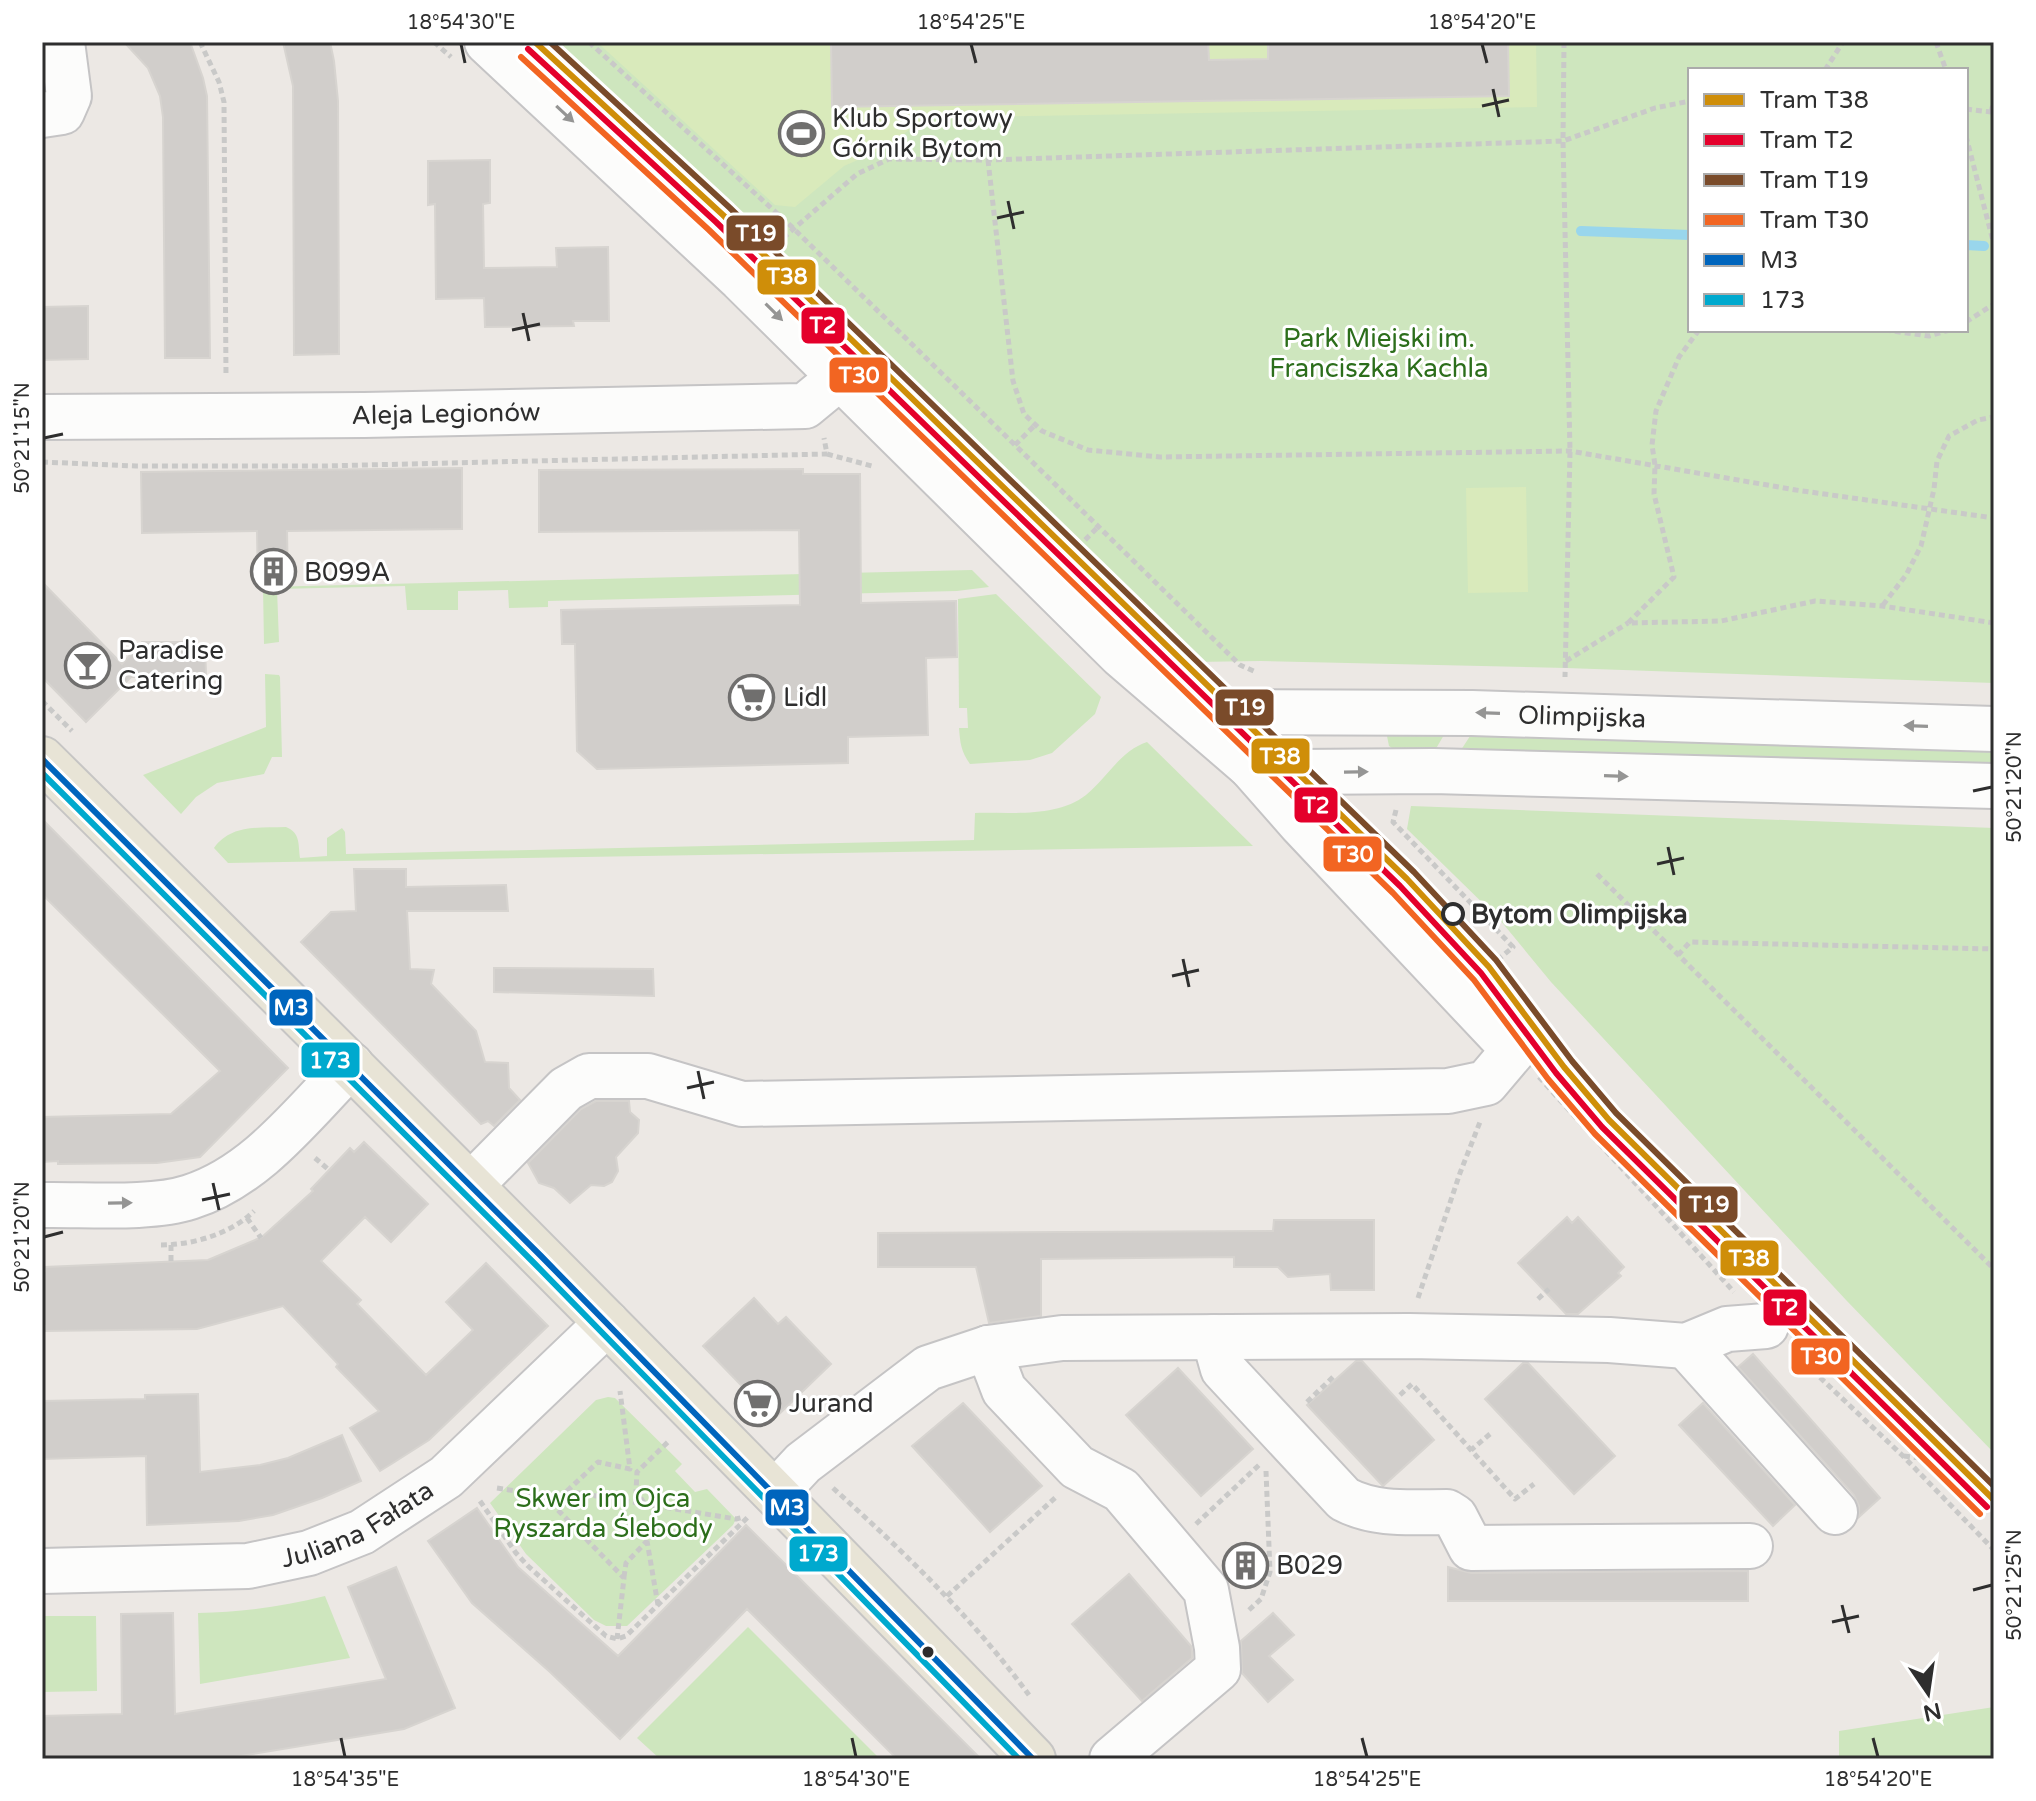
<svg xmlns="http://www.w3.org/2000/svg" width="2036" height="1801" font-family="'Varela Round',sans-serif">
  <rect width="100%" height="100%" fill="#ece8e4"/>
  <path fill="#cee6be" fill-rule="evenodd" d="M 521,42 L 1994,42 L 1994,683 L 1566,668 L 1261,661 L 1193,662 L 1173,656 L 1142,635 L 1099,598 L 736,243 ZM 1690,70 L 1966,70 L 1966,330 L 1690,330 Z
    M 972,570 L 989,587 L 957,591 L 548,601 L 548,607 L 509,608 L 508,590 L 458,591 L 458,610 L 407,610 L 405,586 L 277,589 L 279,642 L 264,644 L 263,587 Z
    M 996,594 L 1101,697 L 1095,714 L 1052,753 L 1030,760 L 970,764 C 961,752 960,742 959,728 L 968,728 L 967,708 L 959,708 L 958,599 Z
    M 265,674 L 279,675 L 280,677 L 282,757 L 272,757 L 264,774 L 217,783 L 196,797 L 181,814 L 143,775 L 266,727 Z
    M 1448,728 L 1434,752 L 1395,750 L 1389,746 L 1387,736 L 1390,732 Z
    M 1474,730 L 1994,746 L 1994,768 L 1459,753 Z
    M 1147,742 L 1253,846 L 228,863 L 214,848 C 231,824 259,828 286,827 C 301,833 298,845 300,858 L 327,856 L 327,838 L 342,828 L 345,832 L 346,854 L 974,840 L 975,813 C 1009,812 1057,818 1086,795 C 1107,778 1120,751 1147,742 Z
    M 1411,806 L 1994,828 L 1994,1453 L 1846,1300 L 1551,982 L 1500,920 L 1407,829 Z
    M 608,1397 L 615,1398 L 682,1464 L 675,1471 L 695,1492 L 707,1489 L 736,1519 L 733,1525 L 627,1626 L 606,1626 L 594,1620 L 526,1554 L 490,1503 L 596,1400 Z
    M 325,1596 L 350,1658 L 200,1684 L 198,1613 C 241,1612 282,1607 325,1596 Z
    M 42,1616 L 96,1616 L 97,1691 L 42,1692 Z
    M 748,1627 L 880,1759 L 660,1759 L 637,1738 Z
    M 1994,1707 L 1994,1759 L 1839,1759 L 1839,1731 Z"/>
  <path fill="#d9eabb" d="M 597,42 L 1536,42 L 1537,107 L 925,118 L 885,148 L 844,166 L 795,207 L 775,205 Z
    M 1526,487 L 1528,592 L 1468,593 L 1466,488 Z"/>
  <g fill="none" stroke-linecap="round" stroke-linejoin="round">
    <path stroke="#99d6ec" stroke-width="10" d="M 1581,231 L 1690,235
      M 1966,245 L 1984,246"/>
  </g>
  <path fill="#d1cecb" stroke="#d7d4d0" stroke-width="2" d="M 124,42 L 190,42 L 203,78 L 207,96 L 210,358 L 165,358 L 163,117 L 160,96 L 148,68 Z
    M 283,42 L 330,42 L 334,61 L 338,101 L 339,354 L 294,355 L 293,86 Z
    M 831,42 L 1208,42 L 1209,60 L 1268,59 L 1268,42 L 1508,42 L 1509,96 L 832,107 Z
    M 490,160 L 490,203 L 483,204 L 484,268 L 557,267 L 556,248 L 608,247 L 609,321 L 573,321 L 574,326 L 485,327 L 484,298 L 436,299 L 435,204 L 428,205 L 428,161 Z
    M 88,306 L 88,359 L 42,360 L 42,307 Z
    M 462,468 L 462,529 L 287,531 L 288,585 L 258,586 L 257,531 L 142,533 L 141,472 Z
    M 803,469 L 803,474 L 860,474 L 861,603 L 956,601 L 957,657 L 926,658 L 928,735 L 848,737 L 848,763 L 597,769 L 577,751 L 575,644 L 562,644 L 561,610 L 800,605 L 799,530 L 539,532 L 539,470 Z
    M 42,582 L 122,664 L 142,642 L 188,642 L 189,646 L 205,645 L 206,675 L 131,677 L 86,722 L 42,677 Z
    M 42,819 L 288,1068 L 200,1157 L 157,1163 L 58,1164 L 58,1161 L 42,1162 L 42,1117 L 171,1114 L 220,1071 L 42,894 Z
    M 354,869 L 406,869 L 406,887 L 506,885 L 508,911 L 407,911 L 410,969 L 434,970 L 431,984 L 476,1031 L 485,1062 L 508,1063 L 509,1088 L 520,1100 L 494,1126 L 488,1121 L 481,1124 L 301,942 L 331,912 L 356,911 Z
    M 494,968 L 653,969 L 654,996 L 494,992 Z
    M 596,1101 L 629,1101 L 630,1112 L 639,1120 L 638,1133 L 616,1157 L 618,1171 L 612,1182 L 604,1186 L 591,1185 L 570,1203 L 554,1188 L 539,1183 L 528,1163 L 581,1109 Z
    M 364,1142 L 428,1204 L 391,1242 L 365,1217 L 321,1261 L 361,1300 L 357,1304 L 426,1375 L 473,1330 L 446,1302 L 486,1263 L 548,1326 L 429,1440 L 393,1463 L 380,1471 L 350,1428 L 379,1411 L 336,1367 L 338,1364 L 283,1306 L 197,1329 L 45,1331 L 45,1326 L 42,1326 L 42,1271 L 45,1271 L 45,1267 L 208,1260 L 262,1237 L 313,1191 L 311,1189 L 350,1148 L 354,1152 Z
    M 1567,1217 L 1572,1223 L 1578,1217 L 1624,1267 L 1618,1273 L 1621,1276 L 1578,1314 L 1566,1314 L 1518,1263 Z
    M 1274,1220 L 1374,1220 L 1374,1290 L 1331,1290 L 1330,1274 L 1288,1277 L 1278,1267 L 1234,1267 L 1234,1257 L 1041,1259 L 1041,1316 L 989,1323 L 976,1267 L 878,1267 L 878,1233 L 1273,1231 Z
    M 754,1298 L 778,1324 L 786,1317 L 831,1364 L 774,1419 L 703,1346 Z
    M 1753,1354 L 1880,1498 L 1859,1517 L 1859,1506 L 1854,1495 L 1738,1367 Z
    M 1356,1361 L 1362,1361 L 1434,1440 L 1383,1486 L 1307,1405 Z
    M 1523,1363 L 1528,1363 L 1615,1456 L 1574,1494 L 1485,1399 Z
    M 1178,1368 L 1253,1449 L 1201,1496 L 1126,1415 Z
    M 198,1394 L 200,1472 L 260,1465 L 288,1458 L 342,1435 L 361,1481 L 322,1498 L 273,1515 L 239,1521 L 147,1525 L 146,1456 L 42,1459 L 42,1401 L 145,1399 L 145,1395 Z
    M 963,1403 L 1042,1486 L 990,1532 L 912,1446 Z
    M 1703,1403 L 1795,1505 L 1773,1526 L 1679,1425 Z
    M 477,1508 L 518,1567 L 618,1656 L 746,1525 L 981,1759 L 897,1759 L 747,1609 L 620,1739 L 550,1672 L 472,1603 L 428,1541 Z
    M 396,1567 L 455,1708 L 404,1729 L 222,1759 L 42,1759 L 42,1716 L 122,1714 L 121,1614 L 173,1613 L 175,1714 L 386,1679 L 348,1587 Z
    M 1448,1567 L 1471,1573 L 1748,1571 L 1748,1601 L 1448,1601 Z
    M 1129,1574 L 1191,1646 L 1192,1651 L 1192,1658 L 1142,1701 L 1072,1624 Z
    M 1273,1613 L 1294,1635 L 1269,1656 L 1293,1680 L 1268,1702 L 1242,1673 L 1241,1641 Z"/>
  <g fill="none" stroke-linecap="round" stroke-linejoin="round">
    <defs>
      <g id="minor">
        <path d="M 42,115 L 62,112 L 69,96 L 62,42"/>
        <path id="s1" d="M 42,417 L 364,415 L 805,406 L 839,378"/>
        <path id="s2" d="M 1178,699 L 1207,709 L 1235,712 L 1472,713 L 1994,729"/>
        <path d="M 1250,766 L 1296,772 L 1433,771 L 1994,786"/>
        <path d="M 471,1185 L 566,1089 L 589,1076 L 648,1076 L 742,1104 L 1448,1091 L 1486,1083 L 1514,1050 L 1301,824 L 1250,766 L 1121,655 L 741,279 L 487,42"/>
        <path d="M 42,1205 C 84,1204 151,1210 190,1197 C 257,1176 304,1112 351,1065"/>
        <path d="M 1214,1337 L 1223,1369 L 1344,1499 C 1376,1516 1411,1512 1447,1512 L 1455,1517 L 1471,1548 L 1750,1546"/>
        <path d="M 1686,1346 L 1835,1512"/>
        <path d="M 988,1348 L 1004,1390 L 1077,1467 L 1121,1490 L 1206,1590 L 1217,1648 L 1218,1669 L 1112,1759"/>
        <path d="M 776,1492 L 803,1463 L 928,1368 L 988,1348 L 1062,1338 L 1409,1336 L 1609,1340 L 1686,1346 L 1727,1329 L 1766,1326"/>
        <path id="s3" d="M 42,1571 L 248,1566 L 309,1553 L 362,1532 L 446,1477 L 607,1323"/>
      </g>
      <path id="major" d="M 42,759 C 376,1089 708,1421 1033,1759"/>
    </defs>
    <use href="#minor" stroke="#c5c4c5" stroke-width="48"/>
    <use href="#major" stroke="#c6c5c4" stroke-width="48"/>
    <path stroke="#c9c9c8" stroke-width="5" stroke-dasharray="6 4" stroke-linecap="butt" d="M 200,42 L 219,82 L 224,102 L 226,376
      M 434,42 L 451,57
      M 589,42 L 793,228 L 1240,665 L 1256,672
      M 1564,42 L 1563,141 L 1570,451 L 1565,677
      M 1936,42 L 1946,70
      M 1825,70 L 1843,42
      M 1966,109 L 1991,112 L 1994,115
      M 1991,112 L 1994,100
      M 1966,136 L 1994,245
      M 988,160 L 1013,381 L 1024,414 L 1042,431 L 1088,450 L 1160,457 L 1570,451 L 1796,490 L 1994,518
      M 768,251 L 857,174 L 889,159 L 988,160 L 1563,141 L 1655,108 L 1690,101
      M 1966,322 L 1994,304
      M 1699,330 L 1679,357 L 1656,411 L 1652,445 L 1655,465 L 1654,494 L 1674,577 L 1628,623 L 1721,621 L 1815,601 L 1882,606 L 1994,623
      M 1885,330 L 1929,336 L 1950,330
      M 1015,445 L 1035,425
      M 827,454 L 872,466
      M 42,462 L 136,466 L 324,466 L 827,454 L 824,438
      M 1071,554 L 1098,527
      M 1883,605 L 1906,575 L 1921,546 L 1934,489 L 1937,461 L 1949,436 L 1978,420 L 1994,417
      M 1566,661 L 1628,623
      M 42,701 L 72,731
      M 1396,810 L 1393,822 L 1513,947 L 1488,968
      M 1597,874 L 1994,1269
      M 1678,955 L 1690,942 L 1994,949
      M 1539,1077 L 1734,1292
      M 315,1158 L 329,1170
      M 247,1218 L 261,1238
      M 161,1245 C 192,1245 231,1234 254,1211
      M 171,1245 L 171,1263
      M 1418,1298 L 1460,1173 L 1480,1122
      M 1538,1299 L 1549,1289
      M 1791,1350 L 1903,1456 L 1994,1550
      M 1400,1395 L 1412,1384 L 1471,1450
      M 1307,1402 L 1334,1376
      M 1490,1434 L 1471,1450 L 1515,1499 L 1534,1484
      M 1904,1456 L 1957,1463 L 1994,1481
      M 497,1488 L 559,1498
      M 833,1488 C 906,1554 970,1615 1029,1695
      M 567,1491 L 598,1462 L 630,1469 L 620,1391
      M 480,1501 L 516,1553 L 528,1566 L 606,1636 L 617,1639 L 626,1636 L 748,1517
      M 644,1503 L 636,1491 L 637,1472 L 669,1441
      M 1196,1524 L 1259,1465
      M 624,1577 L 626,1563 L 647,1541
      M 947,1596 L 1056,1497
      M 658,1605 L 647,1541 L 657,1506 L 736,1519 L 744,1517
      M 1249,1610 L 1261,1599 L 1270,1572 L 1266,1471
      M 617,1639 L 624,1578 L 553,1505 L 567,1491 L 657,1506"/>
    <use href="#minor" stroke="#fcfcfb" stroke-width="44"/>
    <use href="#major" stroke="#e8e4d6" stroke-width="44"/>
    <defs>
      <path id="bus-1" d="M 42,759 L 541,1256 L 1033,1759"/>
      <path id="bus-2" d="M 42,773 L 534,1263 L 1019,1759"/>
    </defs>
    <use href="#bus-1" stroke="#fff" stroke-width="12"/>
    <use href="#bus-2" stroke="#fff" stroke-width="12"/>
    <use href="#bus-1" stroke="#0065bd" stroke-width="6"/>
    <use href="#bus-2" stroke="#00a9ce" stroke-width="6"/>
    <defs>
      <path id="tram-1" d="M 535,42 L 723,215 L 1407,879 L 1489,967 L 1564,1067 L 1609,1120 L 1994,1500"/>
      <path id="tram-2" d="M 528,49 L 716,222 L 1400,886 L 1481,973 L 1556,1073 L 1602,1127 L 1987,1507"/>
      <path id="tram-3" d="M 550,42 L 730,208 L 1414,872 L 1496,960 L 1572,1061 L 1616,1113 L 1994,1486"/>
      <path id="tram-4" d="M 521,57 L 709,230 L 1393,893 L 1474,980 L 1548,1079 L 1595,1134 L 1980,1514"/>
    </defs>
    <use href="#tram-1" stroke="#fff" stroke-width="12"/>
    <use href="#tram-2" stroke="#fff" stroke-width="12"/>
    <use href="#tram-3" stroke="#fff" stroke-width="12"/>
    <use href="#tram-4" stroke="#fff" stroke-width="12"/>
    <use href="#tram-1" stroke="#cf8e09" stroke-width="6"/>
    <use href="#tram-2" stroke="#e4002b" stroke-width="6"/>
    <use href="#tram-3" stroke="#7a4b2a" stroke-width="6"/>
    <use href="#tram-4" stroke="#f26522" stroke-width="6"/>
  </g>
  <defs><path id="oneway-solid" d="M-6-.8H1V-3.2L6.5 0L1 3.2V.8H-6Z" transform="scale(2)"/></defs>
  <g fill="#959594">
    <use href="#oneway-solid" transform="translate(565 114) rotate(43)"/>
    <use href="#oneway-solid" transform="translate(774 312) rotate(45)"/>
    <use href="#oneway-solid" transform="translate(1488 713) rotate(-178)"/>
    <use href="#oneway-solid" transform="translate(1916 726) rotate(-178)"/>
    <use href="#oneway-solid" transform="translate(1356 772) rotate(-1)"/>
    <use href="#oneway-solid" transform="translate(1616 776) rotate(2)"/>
    <use href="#oneway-solid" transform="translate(120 1203) rotate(-1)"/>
  </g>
  <path fill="none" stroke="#2e2e2e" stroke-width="3" d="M 461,44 L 465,63M 971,44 L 976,63M 1482,44 L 1487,63M 1493,89 L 1499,117M 1482,106 L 1509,100M 1008,201 L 1014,229M 997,218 L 1024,212M 523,313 L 529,341M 512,330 L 540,324M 44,438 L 63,434M 1973,791 L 1992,787M 1668,847 L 1674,875M 1657,864 L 1684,858M 1183,959 L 1189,987M 1172,976 L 1199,970M 698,1071 L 704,1099M 687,1088 L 714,1082M 213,1183 L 219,1210M 202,1200 L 230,1194M 44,1237 L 63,1232M 1973,1590 L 1992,1585M 1842,1605 L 1849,1633M 1832,1622 L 1859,1616M 341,1738 L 345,1757M 852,1738 L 856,1757M 1362,1738 L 1367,1757M 1873,1738 L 1878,1757"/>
  <defs>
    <symbol id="stadium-ring" viewBox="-11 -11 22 22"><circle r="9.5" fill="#fff" stroke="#706f6e" stroke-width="1.5"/><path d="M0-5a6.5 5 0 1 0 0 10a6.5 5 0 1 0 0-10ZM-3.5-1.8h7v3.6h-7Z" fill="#706f6e"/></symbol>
    <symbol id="building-ring" viewBox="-11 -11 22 22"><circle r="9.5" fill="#fff" stroke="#706f6e" stroke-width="1.5"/><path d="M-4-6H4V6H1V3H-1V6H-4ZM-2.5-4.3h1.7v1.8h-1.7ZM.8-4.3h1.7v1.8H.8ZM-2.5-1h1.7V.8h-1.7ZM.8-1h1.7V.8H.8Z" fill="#706f6e"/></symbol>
    <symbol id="bar-ring" viewBox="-11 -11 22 22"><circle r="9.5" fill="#fff" stroke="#706f6e" stroke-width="1.5"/><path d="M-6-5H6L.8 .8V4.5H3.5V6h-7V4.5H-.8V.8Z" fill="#706f6e"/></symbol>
    <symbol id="supermarket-ring" viewBox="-11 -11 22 22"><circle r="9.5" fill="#fff" stroke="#706f6e" stroke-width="1.5"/><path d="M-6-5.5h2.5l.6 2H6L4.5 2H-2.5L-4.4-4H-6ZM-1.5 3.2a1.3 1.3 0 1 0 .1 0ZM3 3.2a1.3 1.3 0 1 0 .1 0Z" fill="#706f6e"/></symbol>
  </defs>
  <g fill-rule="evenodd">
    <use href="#stadium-ring" x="776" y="108" width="51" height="51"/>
    <use href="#building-ring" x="248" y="546" width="51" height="51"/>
    <use href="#bar-ring" x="62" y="640" width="51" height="51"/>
    <use href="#supermarket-ring" x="726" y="672" width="51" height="51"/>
    <use href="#supermarket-ring" x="732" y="1378" width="51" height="51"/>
    <use href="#building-ring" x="1220" y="1540" width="51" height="51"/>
  </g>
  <circle fill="#fff" stroke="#2e2e2e" stroke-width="4" cx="1453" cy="914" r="10"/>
  <circle fill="#2e2e2e" stroke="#fff" stroke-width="3" cx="928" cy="1652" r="7"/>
  <g text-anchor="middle" stroke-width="6" stroke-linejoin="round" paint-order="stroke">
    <g font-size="26" fill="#2e2e2e" stroke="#fff" text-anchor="start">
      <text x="832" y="127">Klub Sportowy<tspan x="832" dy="30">Górnik Bytom</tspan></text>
      <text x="304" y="581">B099A</text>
      <text x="118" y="659">Paradise<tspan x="118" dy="30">Catering</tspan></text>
      <text x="783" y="706">Lidl</text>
      <text x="789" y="1412">Jurand</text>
      <text x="1276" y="1574">B029</text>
    </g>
    <g font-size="26" fill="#2c6e1b" stroke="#fff">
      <text x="1379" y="347">Park Miejski im.<tspan x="1379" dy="30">Franciszka Kachla</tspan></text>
      <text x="603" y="1507">Skwer im Ojca<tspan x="603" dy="30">Ryszarda Ślebody</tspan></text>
    </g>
    <g font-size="26" fill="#2e2e2e" stroke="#fff">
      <text dy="9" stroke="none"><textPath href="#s1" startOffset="404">Aleja Legionów</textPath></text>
      <text dy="9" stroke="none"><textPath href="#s2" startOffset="406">Olimpijska</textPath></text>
      <text dy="9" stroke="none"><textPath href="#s3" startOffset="324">Juliana Fałata</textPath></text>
    </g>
    <g font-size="26" font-weight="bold" fill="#2e2e2e" stroke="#fff" text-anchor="start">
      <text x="1471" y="923">Bytom Olimpijska</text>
    </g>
  </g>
  <g stroke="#fff" stroke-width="3">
    <rect x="725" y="214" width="61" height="38" rx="8" fill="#7a4b2a"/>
    <rect x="756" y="258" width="61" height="38" rx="8" fill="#cf8e09"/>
    <rect x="800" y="306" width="46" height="39" rx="8" fill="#e4002b"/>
    <rect x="828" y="356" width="61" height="38" rx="8" fill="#f26522"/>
    <rect x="1214" y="688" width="61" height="39" rx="8" fill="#7a4b2a"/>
    <rect x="1250" y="737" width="61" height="38" rx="8" fill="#cf8e09"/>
    <rect x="1293" y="786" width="46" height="38" rx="8" fill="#e4002b"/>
    <rect x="1322" y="835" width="61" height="38" rx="8" fill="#f26522"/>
    <rect x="268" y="988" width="46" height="39" rx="8" fill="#0065bd"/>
    <rect x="300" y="1041" width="61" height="38" rx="8" fill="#00a9ce"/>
    <rect x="1678" y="1185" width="61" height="39" rx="8" fill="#7a4b2a"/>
    <rect x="1719" y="1239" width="61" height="38" rx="8" fill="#cf8e09"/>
    <rect x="1762" y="1288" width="46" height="39" rx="8" fill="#e4002b"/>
    <rect x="1790" y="1337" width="61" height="39" rx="8" fill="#f26522"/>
    <rect x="764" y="1488" width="46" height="39" rx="8" fill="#0065bd"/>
    <rect x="788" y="1535" width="61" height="38" rx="8" fill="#00a9ce"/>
  </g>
  <g font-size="22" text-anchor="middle" font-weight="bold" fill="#fff">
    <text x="756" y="241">T19</text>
    <text x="787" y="284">T38</text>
    <text x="823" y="333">T2</text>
    <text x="859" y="383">T30</text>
    <text x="1245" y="715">T19</text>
    <text x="1280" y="764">T38</text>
    <text x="1316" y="813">T2</text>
    <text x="1353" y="862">T30</text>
    <text x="291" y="1015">M3</text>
    <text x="330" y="1068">173</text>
    <text x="1709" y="1212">T19</text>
    <text x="1749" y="1266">T38</text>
    <text x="1785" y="1315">T2</text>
    <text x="1821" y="1364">T30</text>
    <text x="787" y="1515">M3</text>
    <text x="818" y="1561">173</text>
  </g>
  <rect width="2036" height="1801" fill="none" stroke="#ffffff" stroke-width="88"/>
  <rect x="1688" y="68" width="280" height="264" fill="#ffffff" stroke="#ababab" stroke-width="2"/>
  <rect x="1704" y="94" width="40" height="12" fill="#cf8e09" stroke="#ababab" stroke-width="2"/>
  <text x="1760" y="108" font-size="24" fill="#2e2e2e">Tram T38</text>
  <rect x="1704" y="134" width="40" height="12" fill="#e4002b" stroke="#ababab" stroke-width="2"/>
  <text x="1760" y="148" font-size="24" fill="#2e2e2e">Tram T2</text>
  <rect x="1704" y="174" width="40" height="12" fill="#7a4b2a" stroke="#ababab" stroke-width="2"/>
  <text x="1760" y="188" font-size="24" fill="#2e2e2e">Tram T19</text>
  <rect x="1704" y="214" width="40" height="12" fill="#f26522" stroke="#ababab" stroke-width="2"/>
  <text x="1760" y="228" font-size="24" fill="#2e2e2e">Tram T30</text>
  <rect x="1704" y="254" width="40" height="12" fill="#0065bd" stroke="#ababab" stroke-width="2"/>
  <text x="1760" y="268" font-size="24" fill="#2e2e2e">M3</text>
  <rect x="1704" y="294" width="40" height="12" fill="#00a9ce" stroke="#ababab" stroke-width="2"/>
  <text x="1760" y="308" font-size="24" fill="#2e2e2e">173</text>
  <g transform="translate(1928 1693) rotate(167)" stroke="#ffffff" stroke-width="6" paint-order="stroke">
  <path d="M0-6L14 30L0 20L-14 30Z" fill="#2e2e2e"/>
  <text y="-12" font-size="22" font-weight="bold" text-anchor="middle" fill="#2e2e2e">N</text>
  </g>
  <rect x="44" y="44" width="1948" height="1713" fill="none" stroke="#2e2e2e" stroke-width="3"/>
  <g font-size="20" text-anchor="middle" fill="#2e2e2e">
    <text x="461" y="29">18°54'30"E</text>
    <text x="971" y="29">18°54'25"E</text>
    <text x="1482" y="29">18°54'20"E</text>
    <text transform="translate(22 438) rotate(-90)" y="7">50°21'15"N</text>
    <text transform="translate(2014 787) rotate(-90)" y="7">50°21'20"N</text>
    <text transform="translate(22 1237) rotate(-90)" y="7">50°21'20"N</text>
    <text transform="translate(2014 1585) rotate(-90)" y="7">50°21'25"N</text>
    <text x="345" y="1786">18°54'35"E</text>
    <text x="856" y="1786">18°54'30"E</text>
    <text x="1367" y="1786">18°54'25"E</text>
    <text x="1878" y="1786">18°54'20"E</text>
  </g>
</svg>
